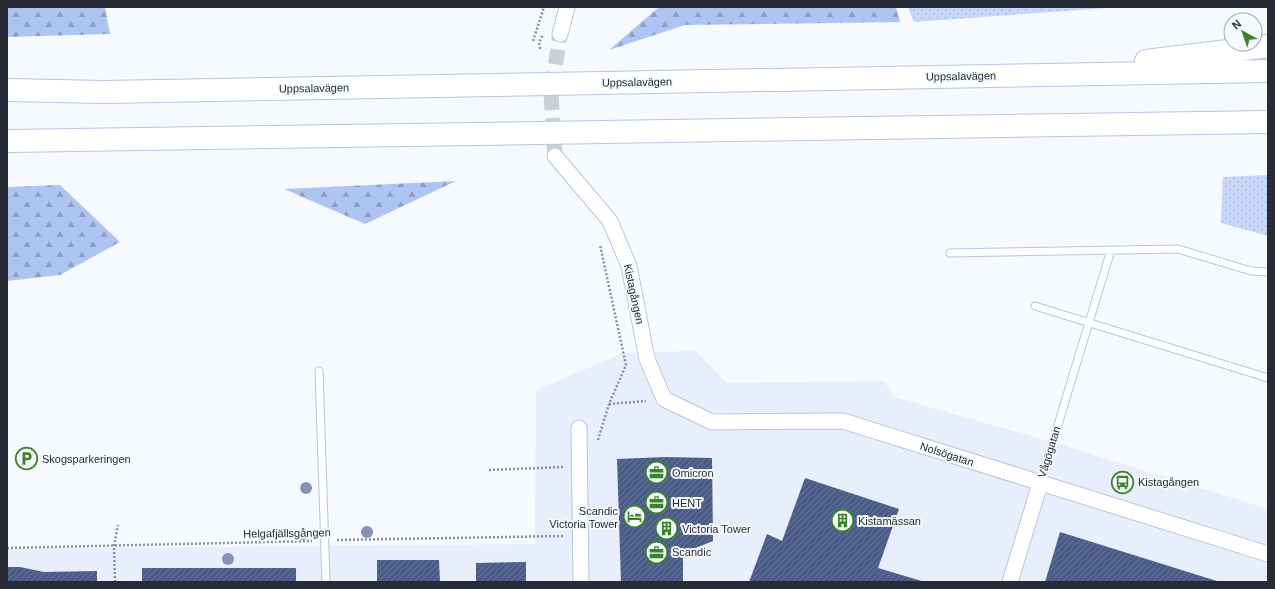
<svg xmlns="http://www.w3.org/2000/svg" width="1275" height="589" font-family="Helvetica,sans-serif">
  <defs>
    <pattern id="grass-dots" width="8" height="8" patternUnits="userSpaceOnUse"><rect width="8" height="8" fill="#c7d7fa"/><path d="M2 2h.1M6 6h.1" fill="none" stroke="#abb9d7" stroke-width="1.8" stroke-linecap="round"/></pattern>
    <pattern id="forest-firs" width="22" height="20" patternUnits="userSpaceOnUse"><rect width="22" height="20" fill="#aec4f3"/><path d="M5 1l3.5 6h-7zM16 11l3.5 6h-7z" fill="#8d9fc6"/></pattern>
    <pattern id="building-hatch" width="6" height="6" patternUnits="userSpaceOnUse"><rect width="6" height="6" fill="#4b5d86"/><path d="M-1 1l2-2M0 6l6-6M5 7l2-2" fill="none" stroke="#687695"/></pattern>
  </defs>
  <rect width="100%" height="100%" fill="#f6f9fe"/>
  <path fill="#e8eefb" d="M 696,351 L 727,383 L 884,381 L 894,397 L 1052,442 L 1268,509 L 1268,582 L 7,582 L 7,549 L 535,544 L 536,390 L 624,353 Z"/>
  <path fill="url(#grass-dots)" d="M 908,7 L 1107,7 L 1107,8 L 914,22 Z
    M 1268,175 L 1268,236 L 1221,223 L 1223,177 Z"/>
  <path fill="url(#forest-firs)" d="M 7,7 L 105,7 L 110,34 L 7,37 Z
    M 659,7 L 896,7 L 900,22 L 685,25 L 609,50 Z
    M 456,181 L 365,224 L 284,189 Z
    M 60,185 L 120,242 L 60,275 L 7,281 L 7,187 Z"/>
  <path fill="url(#building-hatch)" d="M 666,457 L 712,458 L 713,541 L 683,553 L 683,582 L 621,582 L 617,459 Z
    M 805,478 L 899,509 L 878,568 L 925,582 L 749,582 L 767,534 L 782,541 Z
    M 1060,532 L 1220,582 L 1045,582 Z
    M 377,560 L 439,560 L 440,582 L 377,582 Z
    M 526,562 L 526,582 L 476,582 L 476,563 Z
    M 7,567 L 20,567 L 44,572 L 97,571 L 97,582 L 7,582 Z
    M 142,568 L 296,568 L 296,582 L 142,582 Z"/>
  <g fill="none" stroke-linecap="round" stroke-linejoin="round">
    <path stroke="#ccd0d6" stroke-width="15" stroke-dasharray="15 8" stroke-linecap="butt" d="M 555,156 L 551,94 L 560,34"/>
    <defs>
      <path id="service" d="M 950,253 L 1178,249 L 1251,271 L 1268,272
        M 1035,306 L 1268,378
        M 319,371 L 326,582
        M 1040,484 L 1111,250"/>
      <path id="minor" d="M 560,34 L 567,7
        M 555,156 L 610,221 L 629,266 L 647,359 L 664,399 L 712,422 L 843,421 L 1268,554
        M 579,428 L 581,582
        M 1010,582 L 1040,484"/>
      <path id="motorway" d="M 1146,61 L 1268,46
        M 7,90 L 105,92 L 1268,71
        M 7,141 L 1268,122"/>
    </defs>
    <use href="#service" stroke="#b9c5df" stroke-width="9"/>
    <use href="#minor" stroke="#b9c5df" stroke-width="17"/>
    <use href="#motorway" stroke="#b9c5df" stroke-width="24"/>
    <path stroke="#8c9098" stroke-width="2.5" stroke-dasharray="2 2" stroke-linecap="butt" d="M 533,41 L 544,7
      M 540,49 L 539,43 L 543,34
      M 609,404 L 646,401
      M 598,440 L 609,404 L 626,365 L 600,245
      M 489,470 L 563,467
      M 337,540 L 564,536
      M 7,548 L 312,541
      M 115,582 L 114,546 L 118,525"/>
    <use href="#service" stroke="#fff" stroke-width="7"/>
    <use href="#minor" stroke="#fff" stroke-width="15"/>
    <use href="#motorway" stroke="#fff" stroke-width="22"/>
  </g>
  <g fill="#8593b4">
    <circle cx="306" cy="488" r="6"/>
    <circle cx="367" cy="532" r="6"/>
    <circle cx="303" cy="534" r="6"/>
    <circle cx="228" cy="559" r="6"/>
  </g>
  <defs>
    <symbol id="parking-ring" viewBox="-11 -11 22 22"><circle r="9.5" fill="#f6f9fe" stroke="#3b8329" stroke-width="1.5"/><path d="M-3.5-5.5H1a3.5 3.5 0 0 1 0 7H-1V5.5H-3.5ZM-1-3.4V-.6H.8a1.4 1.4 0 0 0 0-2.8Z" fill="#3b8329"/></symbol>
    <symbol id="office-ring" viewBox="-11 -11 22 22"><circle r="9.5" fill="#f6f9fe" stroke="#3b8329" stroke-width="1.5"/><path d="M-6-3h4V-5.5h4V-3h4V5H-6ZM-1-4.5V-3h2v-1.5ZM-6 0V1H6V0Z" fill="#3b8329"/></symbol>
    <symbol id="bus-ring" viewBox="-11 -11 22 22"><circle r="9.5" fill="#f6f9fe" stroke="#3b8329" stroke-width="1.5"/><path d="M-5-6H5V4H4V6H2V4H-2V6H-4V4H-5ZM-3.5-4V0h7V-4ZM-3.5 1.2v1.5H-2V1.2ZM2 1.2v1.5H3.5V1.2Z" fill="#3b8329"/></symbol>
    <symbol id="hotel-ring" viewBox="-11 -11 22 22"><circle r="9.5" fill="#f6f9fe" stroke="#3b8329" stroke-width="1.5"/><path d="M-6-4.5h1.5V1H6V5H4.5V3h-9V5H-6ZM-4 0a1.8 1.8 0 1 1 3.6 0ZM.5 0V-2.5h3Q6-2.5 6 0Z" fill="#3b8329"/></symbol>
    <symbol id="building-ring" viewBox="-11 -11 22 22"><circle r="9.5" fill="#f6f9fe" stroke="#3b8329" stroke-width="1.5"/><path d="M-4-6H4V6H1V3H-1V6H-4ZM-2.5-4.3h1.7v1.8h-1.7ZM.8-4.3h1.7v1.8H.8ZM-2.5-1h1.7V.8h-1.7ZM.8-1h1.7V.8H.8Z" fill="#3b8329"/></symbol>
  </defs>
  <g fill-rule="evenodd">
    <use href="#parking-ring" x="14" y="446" width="25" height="25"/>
    <use href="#office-ring" x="644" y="460" width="25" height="25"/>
    <use href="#bus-ring" x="1110" y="470" width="25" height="25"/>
    <use href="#office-ring" x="644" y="490" width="25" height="25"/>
    <use href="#hotel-ring" x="622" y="504" width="25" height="25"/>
    <use href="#building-ring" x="830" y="508" width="25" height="25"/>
    <use href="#building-ring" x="654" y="516" width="25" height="25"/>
    <use href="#office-ring" x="644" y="540" width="25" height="25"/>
  </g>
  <g text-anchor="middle" stroke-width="4" stroke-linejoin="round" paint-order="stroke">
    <g font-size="11" fill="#262b35" stroke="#f6f9fe">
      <text transform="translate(961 76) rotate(-1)" y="4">Uppsalavägen</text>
      <text transform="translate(637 82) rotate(-1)" y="4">Uppsalavägen</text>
      <text transform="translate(314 88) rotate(-1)" y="4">Uppsalavägen</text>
      <text transform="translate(634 294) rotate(78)" y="4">Kistagången</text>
      <text transform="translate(1049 452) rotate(-73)" y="4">Vågögatan</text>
      <text transform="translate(947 454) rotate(18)" y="4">Nolsögatan</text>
      <text transform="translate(287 533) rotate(-1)" y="4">Helgafjällsgången</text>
    </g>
    <g font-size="11" fill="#262b35" stroke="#f6f9fe" text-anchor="start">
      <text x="42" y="463">Skogsparkeringen</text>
      <text x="672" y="477">Omicron</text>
      <text x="1138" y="486">Kistagången</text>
      <text x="672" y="507">HENT</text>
      <text x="618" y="515" text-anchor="end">Scandic<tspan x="618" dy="13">Victoria Tower</tspan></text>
      <text x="858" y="525">Kistamässan</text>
      <text x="682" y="533">Victoria Tower</text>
      <text x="672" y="556">Scandic</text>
    </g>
  </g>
  <rect width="1275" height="589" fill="none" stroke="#262b35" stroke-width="16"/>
  <g transform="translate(1243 32) rotate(320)"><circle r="19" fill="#f6f9fe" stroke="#a3a7ae"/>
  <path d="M0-3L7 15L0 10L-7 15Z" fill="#3b8329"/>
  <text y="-6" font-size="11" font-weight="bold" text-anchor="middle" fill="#262b35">N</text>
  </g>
</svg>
